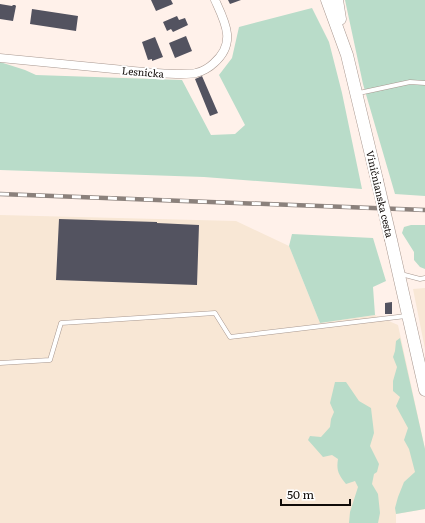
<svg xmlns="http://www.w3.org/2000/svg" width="425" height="523" font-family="Literata,serif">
  <rect width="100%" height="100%" fill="#fff1ea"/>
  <path fill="#f8e7d5" d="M 0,215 L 236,221 L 289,246 L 320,323 L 375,315 L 398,325 L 425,449 L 425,509 L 396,514 L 396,523 L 0,523 Z
    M 425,288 L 425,349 L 413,289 Z"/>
  <path fill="#b9dcc9" d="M 345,0 L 425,0 L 425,196 L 395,194 L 363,84 Z
    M 312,8 L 329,42 L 342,93 L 362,189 L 204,177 L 0,170 L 0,62 L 25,70 L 36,75 L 182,80 L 211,135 L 235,134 L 245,125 L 219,75 L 232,58 L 239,27 Z
    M 411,225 L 425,225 L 425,269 L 420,267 L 414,260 L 414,252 L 402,233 L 404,227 Z
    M 292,234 L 373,238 L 386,281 L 373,287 L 375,315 L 320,323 L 289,246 Z
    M 400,338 L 425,449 L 425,509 L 396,514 L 395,508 L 398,497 L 404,482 L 415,472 L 409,449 L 404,440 L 408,428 L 396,406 L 400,397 L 393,391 L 393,381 L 397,367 L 393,357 L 395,351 L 396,341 Z
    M 335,382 L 346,382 L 359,401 L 371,408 L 374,433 L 370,446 L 379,464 L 377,472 L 374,474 L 372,484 L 378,494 L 380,513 L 378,523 L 349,523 L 350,512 L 358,487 L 355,481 L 346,484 C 339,475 336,471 338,459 L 332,455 L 323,457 L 308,440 L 310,436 L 321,437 L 330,427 L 331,419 L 334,412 L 330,403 Z"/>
  <path fill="#535360" d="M 151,0 L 171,0 L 173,4 L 156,11 Z
    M 228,0 L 241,0 L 230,4 Z
    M 0,4 L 12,6 L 13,5 L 15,5 L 16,6 L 13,21 L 0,19 Z
    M 32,9 L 78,16 L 76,31 L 30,24 Z
    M 177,16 L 179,20 L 185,18 L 188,25 L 173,32 L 171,29 L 167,31 L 163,22 Z
    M 186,36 L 192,51 L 175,58 L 169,43 Z
    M 155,37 L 163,57 L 152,61 L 152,59 L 148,60 L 142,42 Z
    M 202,76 L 218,113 L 210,116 L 195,79 Z
    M 59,219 L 157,222 L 157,223 L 199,225 L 197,285 L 56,280 Z
    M 392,302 L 392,314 L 385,314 L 385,303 Z"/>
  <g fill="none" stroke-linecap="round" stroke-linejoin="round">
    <defs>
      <path id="lane" d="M 359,93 L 410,82 L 425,83
        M 401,274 L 420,279 L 425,278
        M 0,363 L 50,360 L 61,323 L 215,313 L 230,337 L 406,316"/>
      <path id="street" d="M 0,58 C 41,62 82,66 124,70 C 143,72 162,74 181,74 C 186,74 192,74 196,73 C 202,72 210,67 214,63 C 237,43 225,22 215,0"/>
      <path id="secondary" d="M 327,0 L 347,55 L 377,180
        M 337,0 L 340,19
        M 391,240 L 425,390"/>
    </defs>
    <use href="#lane" stroke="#a89890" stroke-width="5"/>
    <use href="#street" stroke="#a89890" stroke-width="9"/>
    <use href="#secondary" stroke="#a89890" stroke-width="13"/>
    <use href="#lane" stroke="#fff" stroke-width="4"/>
    <use href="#street" stroke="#fff" stroke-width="8"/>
    <use href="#secondary" stroke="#fff" stroke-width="12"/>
    <defs>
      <path id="rail" d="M 0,194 L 425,210"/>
    </defs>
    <use href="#rail" stroke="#8b817c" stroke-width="4.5"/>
    <use href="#rail" stroke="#fff" stroke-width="3" stroke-dasharray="9" stroke-linecap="butt"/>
    <defs>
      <path id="secondary-bridge" d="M 377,180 L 391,240"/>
    </defs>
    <use href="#secondary-bridge" stroke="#a89890" stroke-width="13" stroke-linecap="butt"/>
    <use href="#secondary-bridge" stroke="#fff" stroke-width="12"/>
  </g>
  <g text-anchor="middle" stroke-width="4" stroke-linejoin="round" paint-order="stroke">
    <g font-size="10" fill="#100b08" stroke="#fff">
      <text transform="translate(143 72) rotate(5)" y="4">Lesnícka</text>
      <text transform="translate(380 194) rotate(77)" y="4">Viničnianska cesta</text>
    </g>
  </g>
  <path d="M281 499v6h69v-6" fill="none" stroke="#100b08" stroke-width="2"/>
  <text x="287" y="499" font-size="12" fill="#100b08" stroke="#ffffff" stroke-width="3" paint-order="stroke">50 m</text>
</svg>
